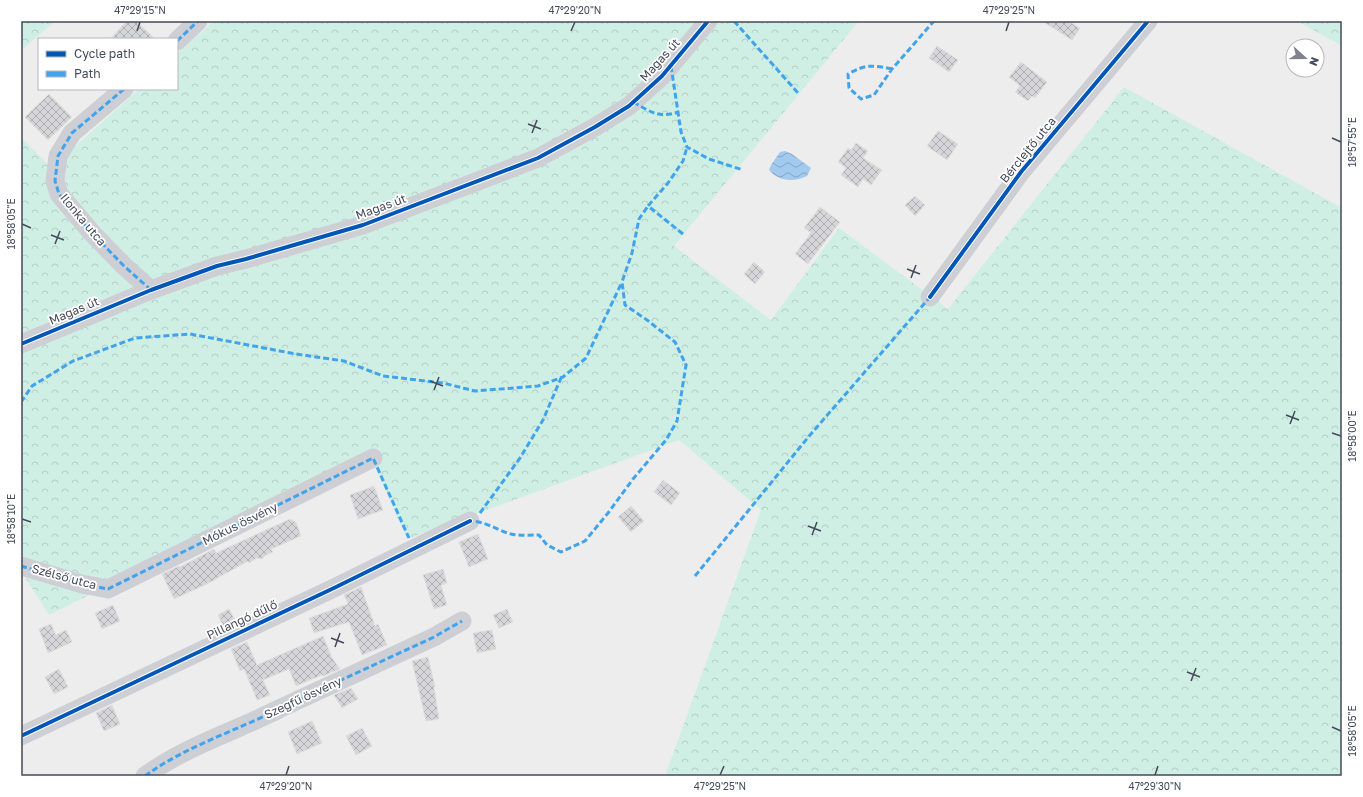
<svg xmlns="http://www.w3.org/2000/svg" width="1363" height="797" font-family="'Golos Text',sans-serif">
  <defs>
    <pattern id="forest-crowns" width="20" height="18" patternUnits="userSpaceOnUse"><rect width="20" height="18" fill="#d0efe4"/><path d="M2 6a3 3 0 1 1 6 0M12 15a3 3 0 1 1 6 0" fill="none" stroke="#b4cec6"/></pattern>
    <pattern id="water-waves" width="16" height="10" patternUnits="userSpaceOnUse"><rect width="16" height="10" fill="#a2c9ee"/><path d="M0 5q4-4 8 0t8 0" fill="none" stroke="#86a5c4"/></pattern>
    <pattern id="building-cross-hatch" width="8" height="8" patternUnits="userSpaceOnUse"><rect width="8" height="8" fill="#d6d6d9"/><path d="M0 0l8 8M0 8l8-8" fill="none" stroke="#afb0b3"/></pattern>
  </defs>
  <rect width="100%" height="100%" fill="#eeeded"/>
  <path fill="url(#forest-crowns)" d="M 21,21 L 55,21 L 21,51 Z
    M 214,21 L 859,21 L 674,246 L 771,320 L 839,228 L 948,309 L 1124,87 L 1342,208 L 1342,776 L 665,776 L 761,510 L 679,440 L 407,539 L 370,456 L 49,615 L 21,571 L 21,137 L 51,168 L 139,89 L 177,89 L 177,54 Z
    M 1297,21 L 1342,21 L 1342,46 Z"/>
  <path fill="url(#water-waves)" d="M 785,151 L 792,154 L 811,168 L 807,176 C 794,182 779,182 769,170 L 771,165 L 780,152 Z"/>
  <path fill="url(#building-cross-hatch)" stroke="#dfdfe0" d="M 127,21 L 136,21 L 155,39 L 110,39 Z
    M 1042,21 L 1068,21 L 1080,28 L 1072,40 Z
    M 937,46 L 958,60 L 949,72 L 929,58 Z
    M 1021,62 L 1047,82 L 1035,98 L 1032,96 L 1028,101 L 1015,92 L 1020,86 L 1009,77 Z
    M 49,94 L 72,117 L 48,140 L 25,117 Z
    M 938,131 L 958,144 L 947,160 L 927,146 Z
    M 856,143 L 868,151 L 863,158 L 882,170 L 871,185 L 863,179 L 858,187 L 841,175 L 846,168 L 838,162 L 848,148 L 851,150 Z
    M 915,196 L 925,205 L 915,216 L 905,205 Z
    M 820,207 L 840,222 L 808,264 L 795,254 L 811,233 L 804,228 Z
    M 754,262 L 765,272 L 755,284 L 744,274 Z
    M 663,480 L 680,493 L 671,505 L 654,492 Z
    M 374,486 L 383,510 L 358,519 L 350,495 Z
    M 631,506 L 644,521 L 631,532 L 618,517 Z
    M 290,519 L 296,522 L 301,536 L 271,549 L 273,552 L 266,555 L 262,559 L 257,558 L 249,563 L 248,561 L 207,584 L 174,599 L 162,574 L 179,566 L 180,567 L 214,549 L 216,553 Z
    M 478,534 L 488,559 L 469,567 L 459,542 Z
    M 443,569 L 447,583 L 441,585 L 447,605 L 434,609 L 423,575 Z
    M 361,587 L 375,626 L 378,624 L 387,645 L 362,655 L 349,622 L 314,633 L 309,618 L 348,604 L 344,595 Z
    M 113,605 L 120,621 L 102,629 L 95,613 Z
    M 229,609 L 236,622 L 224,628 L 218,615 Z
    M 507,609 L 513,622 L 499,628 L 493,615 Z
    M 51,624 L 56,635 L 66,630 L 72,642 L 48,653 L 39,629 Z
    M 492,630 L 496,649 L 477,653 L 473,633 Z
    M 323,636 L 332,658 L 340,669 L 323,676 L 322,675 L 296,686 L 289,669 L 263,680 L 270,695 L 257,700 L 244,669 L 240,671 L 231,649 L 247,642 L 257,665 Z
    M 428,657 L 435,687 L 434,687 L 439,719 L 426,721 L 412,661 Z
    M 59,669 L 68,687 L 54,694 L 45,677 Z
    M 351,688 L 358,699 L 342,708 L 334,695 Z
    M 112,705 L 120,724 L 104,731 L 96,713 Z
    M 312,721 L 322,743 L 297,754 L 288,732 Z
    M 362,728 L 372,746 L 356,755 L 346,736 Z"/>
  <g fill="none" stroke-linecap="round" stroke-linejoin="round">
    <path stroke="#cecfd4" stroke-width="19" d="M 177,41 L 198,21
      M 124,89 L 72,133 L 58,156 L 55,181 L 59,194 L 92,233 L 123,265 L 151,290
      M 930,297 L 1021,172 L 1148,21
      M 21,344 L 151,290 L 217,266 L 246,259 L 363,225 L 538,158 L 595,127 L 629,106 L 662,76 L 708,21
      M 21,566 L 82,584 L 108,589 L 373,458
      M 21,736 L 334,588 L 470,521
      M 145,776 C 186,746 236,731 281,708 L 434,637 L 462,621"/>
    <path stroke="#3fa4ed" stroke-width="3" stroke-dasharray="6 3" stroke-linecap="butt" d="M 734,21 L 798,93
      M 177,41 L 198,21
      M 671,66 L 681,132 L 687,147 L 709,159 L 743,170
      M 892,69 C 872,65 866,64 848,74 L 849,88 L 861,99 L 874,95 L 892,69 L 934,21
      M 124,89 L 72,133 L 58,156 L 55,181 L 59,194 L 92,233 L 123,265 L 151,290
      M 633,102 C 650,111 658,119 678,112
      M 683,234 L 648,206 L 668,183 L 683,161 L 687,147
      M 21,402 L 32,386 L 73,361 L 135,338 L 190,334 L 296,354 L 344,361 L 383,376 L 443,383 L 475,391 L 538,386 L 563,377 L 586,358 L 622,282
      M 480,513 L 520,458 L 543,420 L 561,378
      M 467,523 C 479,517 498,531 511,534 C 519,536 530,535 539,535 L 547,545 L 561,552 L 585,541 L 608,513 L 633,479 L 666,440 L 677,421 L 686,365 L 675,342 L 647,320 L 625,305 L 622,282 L 632,253 L 639,219 L 648,206
      M 21,566 L 82,584 L 108,589 L 373,458 L 409,538
      M 695,576 L 810,435 L 930,297
      M 145,776 C 186,746 236,731 281,708 L 434,637 L 462,621"/>
    <defs>
      <path id="cycleway" d="M 930,297 L 1021,172 L 1148,21
        M 21,344 L 151,290 L 217,266 L 246,259 L 363,225 L 538,158 L 595,127 L 629,106 L 662,76 L 708,21
        M 21,736 L 334,588 L 470,521"/>
    </defs>
    <use href="#cycleway" stroke="#fff" stroke-width="6"/>
    <use href="#cycleway" stroke="#0057b8" stroke-width="4"/>
  </g>
  <path fill="none" stroke="#444a5b" stroke-width="1.5" d="M 137,31 L 140,22M 571,31 L 575,22M 1006,31 L 1009,22M 528,124 L 541,129M 532,133 L 537,120M 1332,138 L 1341,142M 22,224 L 31,228M 51,235 L 64,240M 55,244 L 60,231M 907,269 L 920,274M 911,278 L 916,265M 430,381 L 443,386M 434,390 L 439,377M 1286,415 L 1299,420M 1290,424 L 1295,411M 1332,433 L 1341,436M 22,519 L 31,522M 808,526 L 821,531M 812,535 L 817,522M 331,638 L 344,643M 335,647 L 340,633M 1187,672 L 1200,677M 1191,681 L 1196,668M 1332,727 L 1341,731M 286,775 L 289,766M 720,775 L 724,766M 1155,775 L 1158,766"/>
  <g text-anchor="middle" stroke-width="3.5" stroke-linejoin="round" paint-order="stroke">
    <g font-size="12" fill="#444a5b" stroke="#fff">
      <text transform="translate(660 60) rotate(-48)" y="4">Magas út</text>
      <text transform="translate(1028 150) rotate(-51)" y="4">Bérclejtő utca</text>
      <text transform="translate(381 207) rotate(-20)" y="4">Magas út</text>
      <text transform="translate(83 220) rotate(50)" y="4">Ilonka utca</text>
      <text transform="translate(74 311) rotate(-23)" y="4">Magas út</text>
      <text transform="translate(240 524) rotate(-26)" y="4">Mókus ösvény</text>
      <text transform="translate(64 577) rotate(15)" y="4">Szélső utca</text>
      <text transform="translate(242 620) rotate(-25)" y="4">Pillangó dűlő</text>
      <text transform="translate(303 698) rotate(-25)" y="4">Szegfű ösvény</text>
    </g>
  </g>
  <rect width="1363" height="797" fill="none" stroke="#ffffff" stroke-width="44"/>
  <rect x="38" y="38" width="140" height="52" fill="#ffffff" stroke="#b4b7bd"/>
  <rect x="46" y="51" width="20" height="6" fill="#0057b8" stroke="#b4b7bd"/>
  <text x="74" y="58" font-size="12" fill="#444a5b">Cycle path</text>
  <rect x="46" y="71" width="20" height="6" fill="#3fa4ed" stroke="#b4b7bd"/>
  <text x="74" y="78" font-size="12" fill="#444a5b">Path</text>
  <g transform="translate(1305 58) rotate(111)"><circle r="19" fill="#ffffff" stroke="#b4b7bd"/>
  <path d="M0-3L7 15L0 10L-7 15Z" fill="#80838e"/>
  <text y="-6" font-size="11" font-weight="bold" text-anchor="middle" fill="#444a5b">N</text>
  </g>
  <rect x="22" y="22" width="1319" height="753" fill="none" stroke="#444a5b" stroke-width="1.5"/>
  <g font-size="10" text-anchor="middle" fill="#444a5b">
    <text x="140" y="14">47°29'15"N</text>
    <text x="575" y="14">47°29'20"N</text>
    <text x="1009" y="14">47°29'25"N</text>
    <text transform="translate(1352 142) rotate(-90)" y="4">18°57'55"E</text>
    <text transform="translate(11 224) rotate(-90)" y="4">18°58'05"E</text>
    <text transform="translate(1352 436) rotate(-90)" y="4">18°58'00"E</text>
    <text transform="translate(11 519) rotate(-90)" y="4">18°58'10"E</text>
    <text transform="translate(1352 731) rotate(-90)" y="4">18°58'05"E</text>
    <text x="286" y="790">47°29'20"N</text>
    <text x="720" y="790">47°29'25"N</text>
    <text x="1155" y="790">47°29'30"N</text>
  </g>
</svg>
